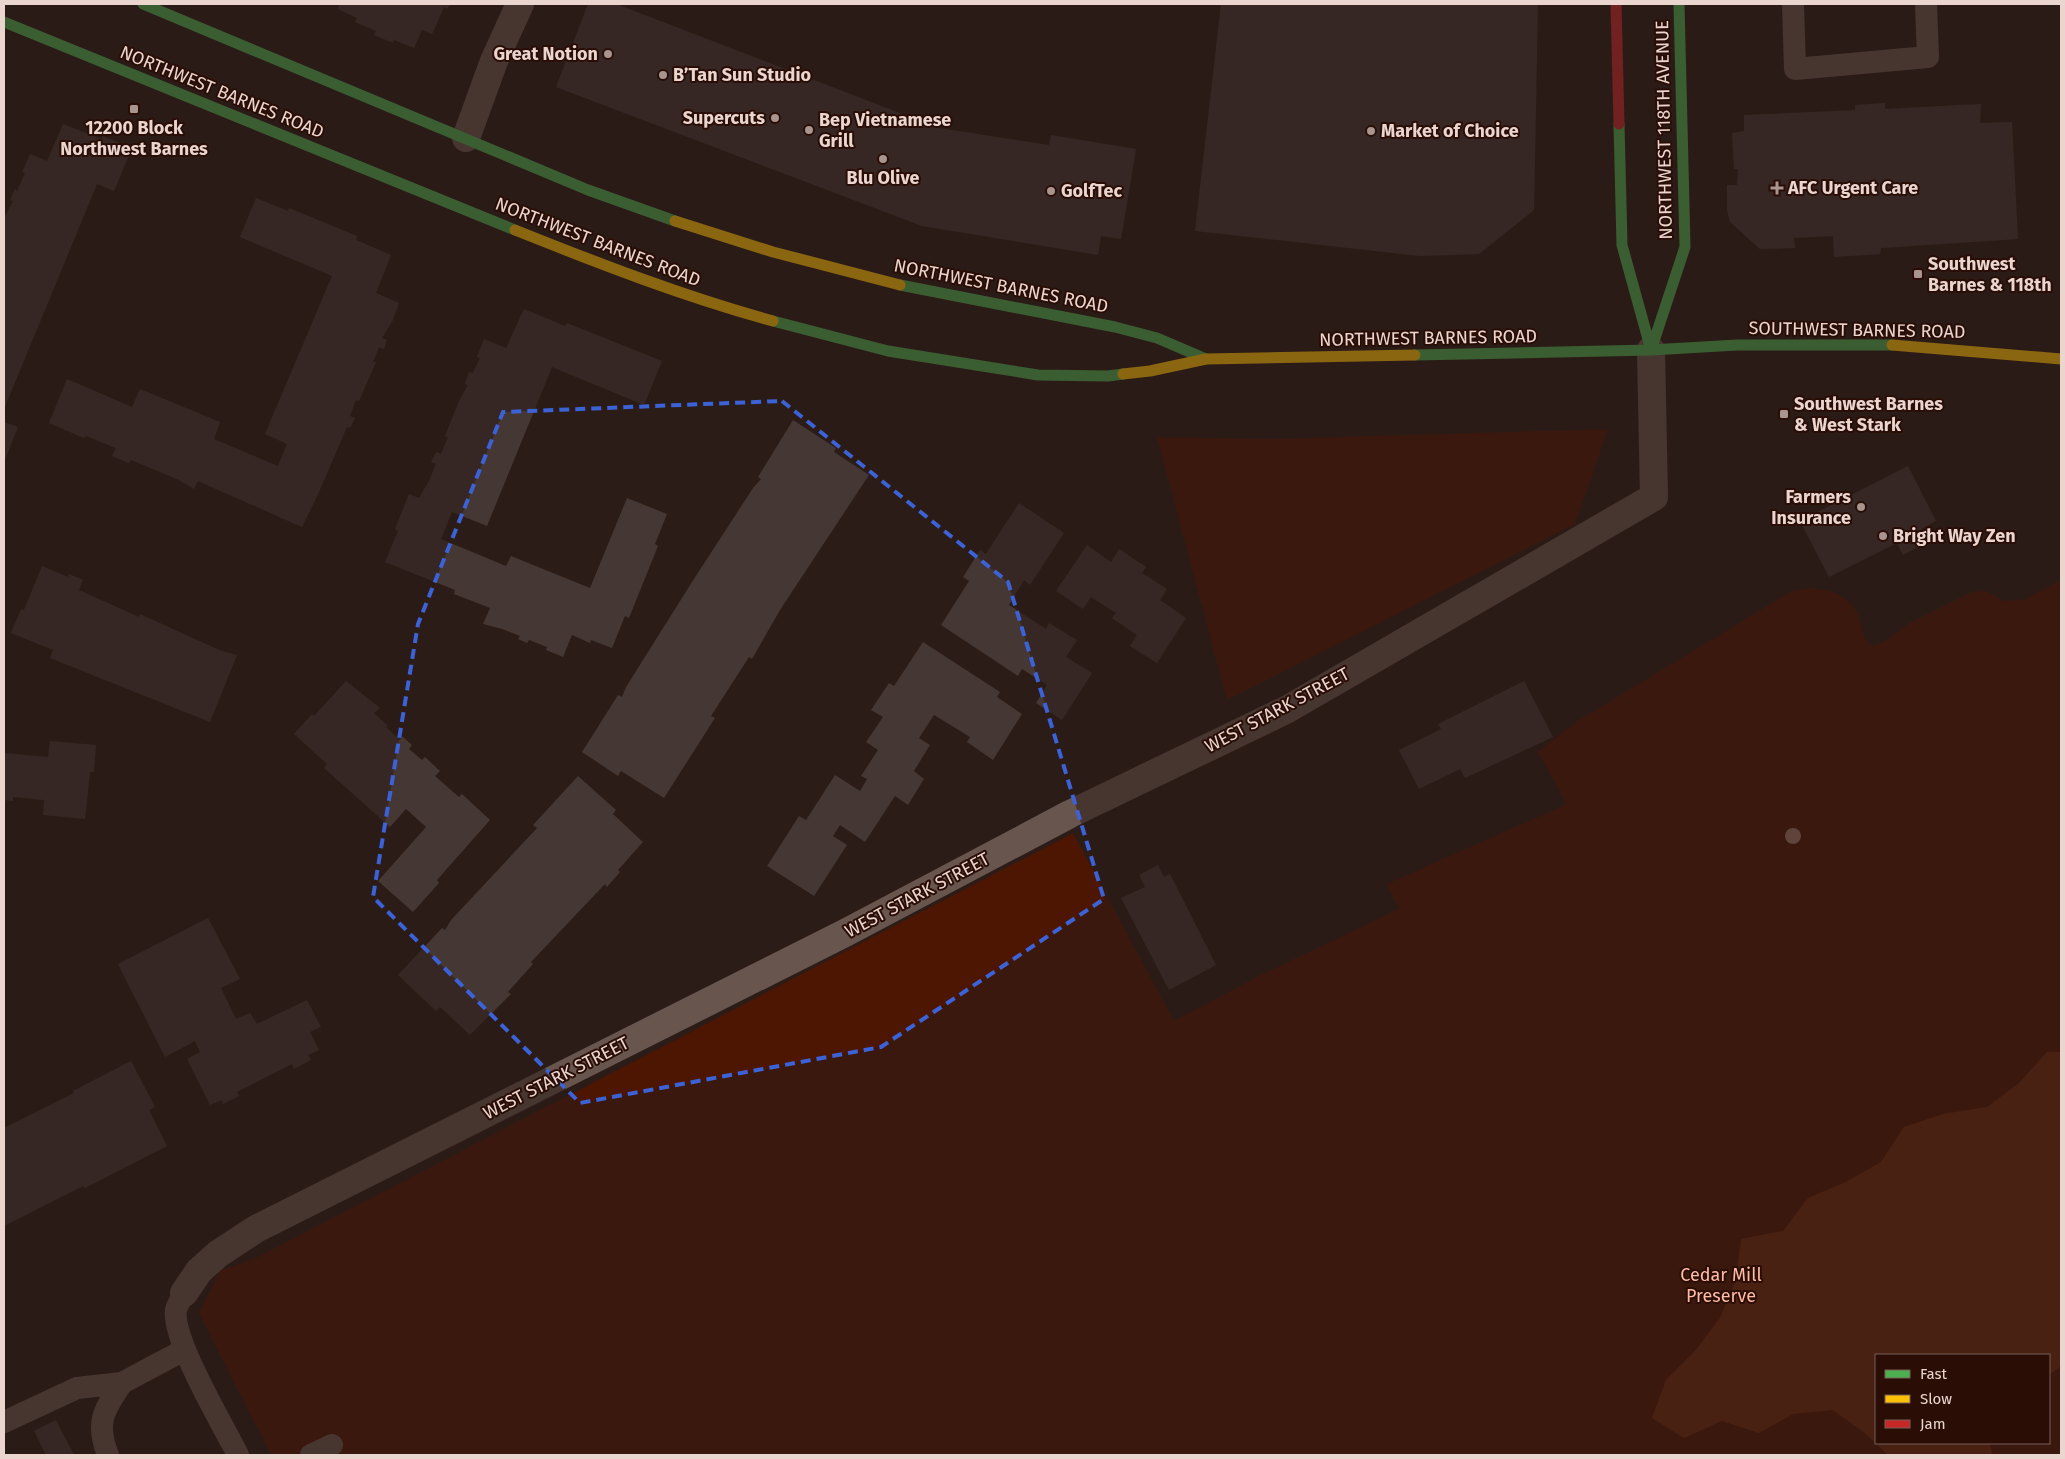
<svg xmlns="http://www.w3.org/2000/svg" width="2065" height="1459" font-family="'Fira Sans',sans-serif">
  <rect width="100%" height="100%" fill="#2c1c17"/>
  <path fill="#4c1603" fill-rule="evenodd" d="M 1608,429 L 1575,524 L 1227,700 L 1157,437 L 1271,439 Z
    M 2061,580 L 2061,1455 L 271,1455 L 199,1313 L 220,1271 L 258,1257 L 1073,833 L 1174,1021 L 1259,976 L 1399,909 L 1387,884 L 1565,805 L 1563,797 L 1538,752 L 1576,722 L 1792,591 C 1815,584 1848,591 1858,615 C 1863,626 1862,640 1872,646 L 1885,641 L 1908,624 L 1972,592 L 1986,591 L 2004,601 L 2023,600 ZM 1876,1355 L 2049,1355 L 2049,1443 L 1876,1443 Z"/>
  <path fill="#6e290f" d="M 2047,1052 L 2061,1052 L 2061,1366 L 2049,1375 L 2049,1355 L 1876,1355 L 1876,1443 L 1990,1443 L 1992,1455 L 1888,1455 L 1866,1434 L 1833,1410 L 1793,1414 L 1759,1433 L 1722,1421 L 1684,1438 L 1652,1418 L 1666,1380 L 1695,1351 L 1720,1318 L 1736,1280 L 1741,1239 L 1783,1231 L 1808,1198 L 1846,1182 L 1881,1162 L 1904,1127 L 1943,1114 L 1987,1107 L 2019,1083 Z"/>
  <path fill="#453733" d="M 340,4 L 450,4 L 447,9 L 444,7 L 432,34 L 422,30 L 414,48 L 394,40 L 393,43 L 374,35 L 376,31 L 355,22 L 357,18 L 338,9 Z
    M 588,4 L 616,4 L 939,128 L 1049,145 L 1051,135 L 1136,149 L 1121,239 L 1101,236 L 1098,255 L 922,226 L 556,87 Z
    M 1221,4 L 1538,4 L 1534,210 L 1479,254 L 1420,256 L 1195,231 Z
    M 1885,103 L 1885,109 L 1981,104 L 1980,123 L 2012,122 L 2018,239 L 1881,248 L 1880,254 L 1834,257 L 1833,236 L 1794,238 L 1795,248 L 1760,249 L 1730,222 L 1727,210 L 1727,185 L 1737,185 L 1738,169 L 1734,169 L 1732,133 L 1744,131 L 1744,115 L 1855,110 L 1855,105 Z
    M 63,124 L 101,139 L 103,136 L 132,148 L 114,191 L 97,184 L 4,409 L 4,218 L 13,201 L 10,200 L 15,189 L 17,191 L 25,173 L 22,172 L 30,154 L 47,161 Z
    M 256,198 L 288,211 L 289,208 L 357,236 L 356,240 L 391,255 L 376,293 L 399,303 L 393,320 L 382,338 L 387,340 L 384,349 L 379,347 L 373,362 L 376,362 L 359,401 L 356,400 L 350,416 L 355,418 L 350,428 L 347,427 L 319,492 L 302,527 L 198,481 L 194,489 L 177,479 L 131,460 L 129,463 L 112,456 L 116,448 L 86,436 L 84,438 L 49,423 L 67,379 L 132,407 L 140,389 L 220,422 L 214,439 L 278,466 L 287,444 L 265,434 L 332,276 L 240,237 Z
    M 524,309 L 565,326 L 567,323 L 662,361 L 644,405 L 552,367 L 487,526 L 452,512 L 441,539 L 506,566 L 511,556 L 590,588 L 627,498 L 667,514 L 655,544 L 658,546 L 629,618 L 625,616 L 612,648 L 591,640 L 590,643 L 572,635 L 563,657 L 546,650 L 547,647 L 529,640 L 527,643 L 518,639 L 520,636 L 502,629 L 483,624 L 490,608 L 454,594 L 455,590 L 385,562 L 398,531 L 395,529 L 409,494 L 419,498 L 429,481 L 436,464 L 431,462 L 436,452 L 441,454 L 448,437 L 445,436 L 459,401 L 468,385 L 465,384 L 469,372 L 473,373 L 480,358 L 477,357 L 484,339 L 506,348 Z
    M 793,420 L 836,448 L 834,452 L 869,475 L 780,610 L 752,659 L 749,657 L 711,716 L 715,718 L 664,798 L 621,771 L 618,776 L 582,752 L 618,695 L 622,697 L 626,687 L 692,582 L 753,488 L 761,479 L 758,477 Z
    M 4,422 L 18,427 L 4,462 Z
    M 1908,466 L 1936,521 L 1921,529 L 1928,542 L 1903,555 L 1897,543 L 1829,577 L 1800,521 Z
    M 1019,503 L 1064,533 L 1030,585 L 1024,580 L 1009,605 L 1046,629 L 1049,623 L 1077,640 L 1066,657 L 1092,673 L 1062,720 L 1036,703 L 1047,685 L 1022,669 L 1018,676 L 941,625 L 969,581 L 963,577 L 980,550 L 986,554 Z
    M 1087,545 L 1111,562 L 1119,549 L 1146,567 L 1142,573 L 1167,589 L 1160,600 L 1186,618 L 1157,663 L 1130,646 L 1137,635 L 1112,618 L 1116,613 L 1091,597 L 1083,609 L 1056,591 Z
    M 42,566 L 68,577 L 69,574 L 83,580 L 79,590 L 139,617 L 140,614 L 219,650 L 237,655 L 210,722 L 50,658 L 53,650 L 11,633 L 21,609 L 24,610 Z
    M 923,642 L 1000,692 L 997,697 L 1022,714 L 993,760 L 967,742 L 970,737 L 934,715 L 919,738 L 930,745 L 914,771 L 924,779 L 908,805 L 895,796 L 865,842 L 840,825 L 833,836 L 847,845 L 814,896 L 767,866 L 799,816 L 806,820 L 835,775 L 860,791 L 867,779 L 861,776 L 878,750 L 866,742 L 883,717 L 871,710 L 889,683 L 894,686 Z
    M 346,681 L 380,708 L 374,713 L 388,726 L 386,727 L 400,740 L 402,736 L 412,745 L 409,749 L 422,760 L 425,757 L 440,771 L 435,776 L 459,797 L 462,794 L 490,820 L 437,880 L 439,883 L 413,912 L 378,881 L 426,827 L 406,809 L 390,827 L 324,768 L 327,764 L 294,734 L 312,714 L 314,716 Z
    M 1524,681 L 1553,737 L 1465,778 L 1460,769 L 1419,789 L 1399,750 L 1441,729 L 1438,724 Z
    M 50,741 L 96,745 L 94,772 L 90,772 L 85,819 L 43,815 L 44,800 L 13,797 L 13,801 L 4,800 L 4,753 L 48,757 Z
    M 578,776 L 616,810 L 613,814 L 643,842 L 618,870 L 620,872 L 607,887 L 605,884 L 531,962 L 533,964 L 508,992 L 511,994 L 470,1035 L 440,1007 L 436,1011 L 398,975 L 442,928 L 445,930 L 451,920 L 537,828 L 533,825 Z
    M 1158,865 L 1164,877 L 1170,874 L 1216,965 L 1169,990 L 1121,898 L 1145,887 L 1139,875 Z
    M 208,918 L 240,979 L 221,988 L 236,1019 L 250,1013 L 257,1024 L 307,1000 L 321,1027 L 310,1032 L 319,1050 L 308,1055 L 311,1060 L 294,1069 L 292,1064 L 237,1092 L 239,1096 L 223,1104 L 222,1100 L 210,1105 L 187,1059 L 200,1052 L 195,1041 L 165,1057 L 118,964 Z
    M 131,1061 L 155,1107 L 149,1110 L 167,1146 L 85,1188 L 83,1186 L 4,1226 L 4,1128 L 74,1093 L 73,1091 Z
    M 56,1420 L 74,1455 L 46,1455 L 34,1431 Z"/>
  <g fill="none" stroke-linecap="round" stroke-linejoin="round">
    <path stroke="#68554e" stroke-width="22" d="M 1793,4 L 1795,69 L 1928,57 L 1926,4
      M 184,1293 C 182,1298 177,1305 176,1310 C 171,1338 224,1427 238,1455
      M 4,1422 L 77,1388 L 122,1383 L 184,1350
      M 108,1455 C 95,1422 104,1410 122,1383
      M 311,1455 L 332,1445"/>
    <path stroke="#68554e" stroke-width="28" d="M 466,138 L 494,61 L 520,4
      M 184,1293 L 199,1271 L 218,1254 L 256,1229 L 845,933 L 1070,814 L 1286,710 L 1654,497 L 1651,350"/>
    <path stroke="#4caf50" stroke-width="11" d="M 143,4 L 588,190 L 675,221
      M 4,22 L 515,230
      M 1619,124 L 1622,245 L 1651,350
      M 900,285 L 1115,327 L 1157,338 L 1206,359
      M 773,321 L 888,351 L 1038,375 L 1108,376 L 1123,374
      M 1651,350 L 1685,247 L 1679,4
      M 1415,355 L 1651,350 L 1737,345 L 1892,345"/>
    <path stroke="#ffc107" stroke-width="11" d="M 675,221 L 773,252 L 900,285
      M 515,230 C 600,264 685,297 773,321
      M 1892,345 L 2061,359
      M 1123,374 L 1150,371 L 1206,359 L 1415,355"/>
    <path stroke="#c62828" stroke-width="11" d="M 1616,4 L 1619,124"/>
  </g>
  <circle fill="#a07365" cx="1793" cy="836" r="8"/>
  <path d="M0 0H2065V1459H0ZM 782,401 L 1008,582 L 1104,899 L 881,1047 L 580,1103 L 373,897 L 418,624 L 503,412 Z" fill="#2c1c17" fill-opacity=".55" fill-rule="evenodd"/>
  <path fill="none" stroke="#3c62d7" stroke-width="4" stroke-dasharray="10 6" stroke-linejoin="round" d="M 782,401 L 1008,582 L 1104,899 L 881,1047 L 580,1103 L 373,897 L 418,624 L 503,412 Z"/>
  <g fill="#a8958f" stroke="#2a0e06" stroke-width="2">
    <circle cx="608" cy="54" r="5"/>
    <circle cx="663" cy="75" r="5"/>
    <rect x="129" y="104" width="10" height="10" rx="2.5"/>
    <circle cx="775" cy="118" r="5"/>
    <circle cx="809" cy="130" r="5"/>
    <circle cx="1371" cy="131" r="5"/>
    <circle cx="883" cy="159" r="5"/>
    <path d="M1774.5 180.5h5v5h5v5h-5v5h-5v-5h-5v-5h5z"/>
    <circle cx="1051" cy="191" r="5"/>
    <rect x="1913" y="269" width="10" height="10" rx="2.5"/>
    <rect x="1779" y="409" width="10" height="10" rx="2.5"/>
    <circle cx="1861" cy="507" r="5"/>
    <circle cx="1883" cy="536" r="5"/>
  </g>
  <g text-anchor="middle" stroke-width="4" stroke-linejoin="round" paint-order="stroke">
    <g font-size="18" font-weight="bold" fill="#ead6cf" stroke="#2a0e06" text-anchor="start">
      <text x="598" y="60" text-anchor="end">Great Notion</text>
      <text x="673" y="81">B’Tan Sun Studio</text>
      <text x="765" y="124" text-anchor="end">Supercuts</text>
      <text x="819" y="126">Bep Vietnamese<tspan x="819" dy="21">Grill</tspan></text>
      <text x="134" y="134" text-anchor="middle">12200 Block<tspan x="134" dy="21">Northwest Barnes</tspan></text>
      <text x="1381" y="137">Market of Choice</text>
      <text x="883" y="184" text-anchor="middle">Blu Olive</text>
      <text x="1788" y="194">AFC Urgent Care</text>
      <text x="1061" y="197">GolfTec</text>
      <text x="1928" y="270">Southwest<tspan x="1928" dy="21">Barnes &amp; 118th</tspan></text>
      <text x="1794" y="410">Southwest Barnes<tspan x="1794" dy="21">&amp; West Stark</tspan></text>
      <text x="1851" y="503" text-anchor="end">Farmers<tspan x="1851" dy="21">Insurance</tspan></text>
      <text x="1893" y="542">Bright Way Zen</text>
    </g>
    <g font-size="18" fill="#ead6cf" stroke="#2a0e06">
      <text transform="translate(222 92) rotate(22)" y="6">NORTHWEST BARNES ROAD</text>
      <text transform="translate(1664 130) rotate(-91)" y="6">NORTHWEST 118TH AVENUE</text>
      <text transform="translate(598 242) rotate(21)" y="6">NORTHWEST BARNES ROAD</text>
      <text transform="translate(1001 286) rotate(11)" y="6">NORTHWEST BARNES ROAD</text>
      <text transform="translate(1857 330) rotate(1)" y="6">SOUTHWEST BARNES ROAD</text>
      <text transform="translate(1428 338) rotate(-1)" y="6">NORTHWEST BARNES ROAD</text>
      <text transform="translate(1277 710) rotate(-28)" y="6">WEST STARK STREET</text>
      <text transform="translate(917 895) rotate(-28)" y="6">WEST STARK STREET</text>
      <text transform="translate(556 1078) rotate(-27)" y="6">WEST STARK STREET</text>
    </g>
    <g font-size="18" fill="#ffbba5" stroke="#2a0e06">
      <text x="1721" y="1281">Cedar Mill<tspan x="1721" dy="21">Preserve</tspan></text>
    </g>
  </g>
  <rect width="2065" height="1459" fill="none" stroke="#ead6cf" stroke-width="10"/>
  <rect x="1875" y="1354" width="175" height="90" fill="#2a0e06" stroke="#775e56"/>
  <rect x="1885" y="1370" width="25" height="8" fill="#4caf50" stroke="#775e56"/>
  <text x="1920" y="1379" font-size="15" fill="#ead6cf">Fast</text>
  <rect x="1885" y="1395" width="25" height="8" fill="#ffc107" stroke="#775e56"/>
  <text x="1920" y="1404" font-size="15" fill="#ead6cf">Slow</text>
  <rect x="1885" y="1420" width="25" height="8" fill="#c62828" stroke="#775e56"/>
  <text x="1920" y="1429" font-size="15" fill="#ead6cf">Jam</text>
</svg>
